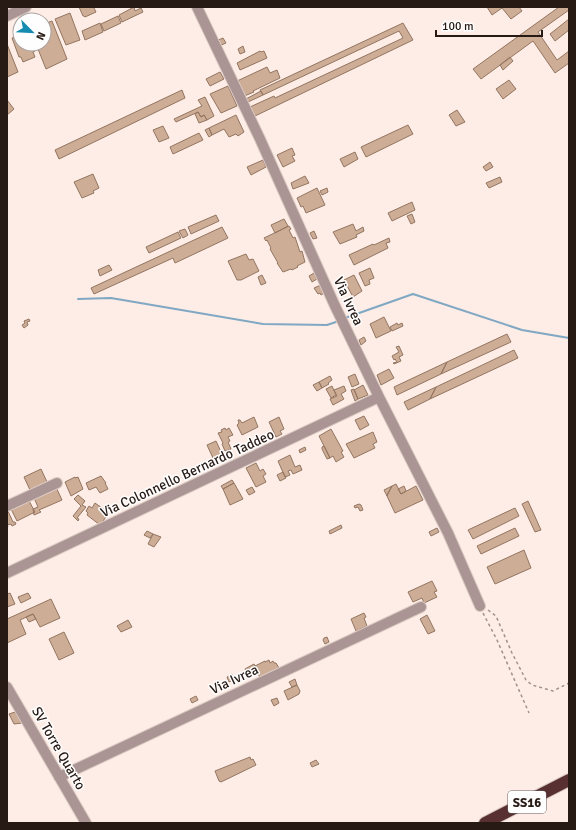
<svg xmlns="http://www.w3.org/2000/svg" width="576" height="830" font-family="Signika,sans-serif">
  <rect width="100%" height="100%" fill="#fdede6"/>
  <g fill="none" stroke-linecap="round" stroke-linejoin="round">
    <path stroke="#80a7c3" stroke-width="2" d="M 78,299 L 111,298 L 263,324 L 327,325 L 339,321
      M 345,318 L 413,294 L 522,330 L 569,338"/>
  </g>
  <path fill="#cead97" stroke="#937560" d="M 79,7 L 95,7 L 94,8 L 96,12 L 85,17 L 84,16 L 83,16 Z
    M 134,7 L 135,11 L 141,8 L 143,12 L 122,22 L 119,15 Z
    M 487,7 L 519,7 L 522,11 L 511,19 L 502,8 L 492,15 Z
    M 559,7 L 569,7 L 569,10 L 538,32 L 557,60 L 569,51 L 569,63 L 555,73 L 533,41 L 481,79 L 473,69 Z
    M 70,13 L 80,40 L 66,45 L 55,19 Z
    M 118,16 L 121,23 L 104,31 L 101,24 Z
    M 569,19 L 569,30 L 555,41 L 550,34 Z
    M 52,21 L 67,59 L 46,69 L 36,44 L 44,44 L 44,24 Z
    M 100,23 L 103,32 L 85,40 L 82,31 Z
    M 403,23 L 413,40 L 255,116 L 250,107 L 274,96 L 275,98 L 403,38 L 399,31 L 263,95 L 260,90 Z
    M 20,35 L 20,44 L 32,44 L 35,51 L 33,52 L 35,57 L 23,62 L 21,57 L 19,57 L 12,38 Z
    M 223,38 L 226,43 L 219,46 L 216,41 Z
    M 7,44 L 18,72 L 7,77 Z
    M 243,46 L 245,52 L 240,54 L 238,49 Z
    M 260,51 L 261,52 L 264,51 L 267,58 L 240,70 L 237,63 Z
    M 510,57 L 513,61 L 503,70 L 500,65 Z
    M 267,67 L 270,73 L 277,70 L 280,78 L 253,91 L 254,92 L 242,97 L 235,82 Z
    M 220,72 L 224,79 L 210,86 L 206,79 Z
    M 509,80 L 516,89 L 503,99 L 496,89 Z
    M 228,86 L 237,106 L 221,113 L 210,94 Z
    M 182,90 L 185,98 L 59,159 L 55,150 Z
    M 261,91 L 263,95 L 248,102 L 246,99 Z
    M 205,97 L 214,116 L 207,120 L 204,115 L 201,117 L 198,112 L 176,122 L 174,119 L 202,106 L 198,100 Z
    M 7,100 L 14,109 L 7,115 Z
    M 457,110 L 465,122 L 456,126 L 449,115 Z
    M 198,112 L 201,117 L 204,115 L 207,120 L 199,123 L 195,114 Z
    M 236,115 L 244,132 L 238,136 L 236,134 L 229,137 L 224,129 L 212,135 L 209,128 Z
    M 408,125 L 413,134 L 366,157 L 361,147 Z
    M 163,126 L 169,138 L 159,142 L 153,130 Z
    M 209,128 L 212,135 L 209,137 L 205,130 Z
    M 199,133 L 203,140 L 173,154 L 170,147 Z
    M 292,148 L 295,155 L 292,156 L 295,161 L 283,167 L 277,155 Z
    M 355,152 L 358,159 L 344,167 L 340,159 Z
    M 263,160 L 266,167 L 251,175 L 247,167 Z
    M 490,162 L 493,167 L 486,171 L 483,167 Z
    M 93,174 L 99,188 L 93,191 L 94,193 L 82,198 L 74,182 Z
    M 305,176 L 309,183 L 293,189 L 291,183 Z
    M 500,177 L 502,182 L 489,188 L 486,183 Z
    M 317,188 L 325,205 L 306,213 L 303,206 L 301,207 L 297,198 Z
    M 327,188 L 328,192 L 322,195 L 320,191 Z
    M 412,202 L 415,210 L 392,221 L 388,213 Z
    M 412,214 L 415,222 L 411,224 L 407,216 Z
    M 216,215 L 219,221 L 191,234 L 188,227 Z
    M 284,219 L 288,226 L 275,233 L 271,225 Z
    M 353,224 L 356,231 L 363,227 L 364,231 L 356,235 L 357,237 L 340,244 L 333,232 Z
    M 289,226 L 291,229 L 289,230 L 293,238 L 295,237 L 300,252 L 302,251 L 305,262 L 297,266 L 298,267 L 292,270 L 291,269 L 283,272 L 277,263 L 278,263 L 270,249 L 271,248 L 267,240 L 266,241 L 264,238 Z
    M 222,227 L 228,238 L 209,247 L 175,263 L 173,258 L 94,294 L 91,288 Z
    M 185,229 L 188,235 L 183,238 L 179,231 Z
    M 314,231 L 317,238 L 313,239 L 310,233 Z
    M 178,232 L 181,238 L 149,253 L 146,247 Z
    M 389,238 L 390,242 L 386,243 L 388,248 L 354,265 L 349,255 L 373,244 L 374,245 Z
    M 246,254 L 249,260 L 253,259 L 259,271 L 241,280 L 237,280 L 228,261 Z
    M 109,265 L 112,270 L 100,276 L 98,270 Z
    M 370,268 L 374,278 L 369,280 L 370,284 L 365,286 L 359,273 Z
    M 314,273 L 317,279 L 312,282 L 309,276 Z
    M 262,275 L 266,283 L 261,285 L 258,277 Z
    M 354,275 L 362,291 L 353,297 L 344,280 Z
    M 321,285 L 324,293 L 321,295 L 320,293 L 318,294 L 314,288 Z
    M 384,317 L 391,331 L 376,338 L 370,324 Z
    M 29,319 L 30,321 L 27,322 L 28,325 L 24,328 L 22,325 L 25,323 L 24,321 Z
    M 397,323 L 398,325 L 402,323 L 403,326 L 392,331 L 390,327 Z
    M 507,334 L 511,342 L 441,374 L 447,362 Z
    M 364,337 L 366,341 L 361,345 L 359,340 Z
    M 399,346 L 403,355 L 399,357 L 401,361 L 394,364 L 393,363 L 397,362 L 395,359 L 394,360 L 392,356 L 399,352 L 396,347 Z
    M 514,350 L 518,358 L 430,399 L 436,387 Z
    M 447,362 L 441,374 L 397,395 L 394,387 Z
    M 389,369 L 394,378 L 381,385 L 377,375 Z
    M 355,374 L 359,384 L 352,387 L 348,377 Z
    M 330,376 L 332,380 L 328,383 L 329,384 L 322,388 L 319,382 Z
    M 319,382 L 322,388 L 317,391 L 313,385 Z
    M 363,385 L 368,395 L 358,399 L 354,390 Z
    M 332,386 L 336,395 L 331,398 L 326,389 Z
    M 344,386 L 346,391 L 341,394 L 344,399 L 333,405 L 330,399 L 337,396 L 334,390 Z
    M 436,387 L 430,399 L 408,410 L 404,402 Z
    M 354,389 L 358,399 L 355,401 L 351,390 Z
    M 364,416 L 369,425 L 360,430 L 355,420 Z
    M 254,417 L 258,427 L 242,435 L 237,425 L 239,423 L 238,420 L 240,420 L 242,423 Z
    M 279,417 L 284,429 L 280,431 L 282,434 L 276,437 L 269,422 Z
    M 225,428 L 226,430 L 229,428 L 233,435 L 228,437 L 230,441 L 228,442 L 231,449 L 225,451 L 222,444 L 223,443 L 218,433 L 222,432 L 221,430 Z
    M 331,429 L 343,451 L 341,452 L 344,457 L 336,462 L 333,456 L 330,458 L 319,436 Z
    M 373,432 L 377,442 L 373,444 L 375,448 L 354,458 L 346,444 Z
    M 216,441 L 222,454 L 213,458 L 207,445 Z
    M 324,446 L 330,458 L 327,459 L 322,449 L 322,447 Z
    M 305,447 L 306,450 L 300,453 L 299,450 Z
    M 290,455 L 295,467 L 300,465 L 302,470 L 293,474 L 291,470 L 288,471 L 290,475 L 285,477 L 278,461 Z
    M 256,463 L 260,471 L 263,469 L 266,474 L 263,476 L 266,482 L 256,487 L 246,468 Z
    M 41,469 L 47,482 L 30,490 L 24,477 Z
    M 283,472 L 286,478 L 280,481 L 277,475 Z
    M 101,476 L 106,483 L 105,483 L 108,489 L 100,493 L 96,487 L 89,490 L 86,483 Z
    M 75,477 L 75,478 L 78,477 L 83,489 L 71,496 L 65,482 Z
    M 232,480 L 234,483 L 223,489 L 221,486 Z
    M 234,483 L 243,499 L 230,505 L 223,489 Z
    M 396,484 L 401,494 L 416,486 L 423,500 L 395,513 L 387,496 L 392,486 Z
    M 392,486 L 388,493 L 387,496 L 384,490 Z
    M 404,486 L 406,491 L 401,494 L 398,489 Z
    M 56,487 L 62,500 L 39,510 L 41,512 L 34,515 L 33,509 L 38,507 L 34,498 Z
    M 252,487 L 255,492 L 249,495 L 246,490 Z
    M 78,495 L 85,501 L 82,505 L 86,507 L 77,518 L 79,519 L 78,521 L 73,516 L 81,506 L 74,499 Z
    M 28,499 L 35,512 L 17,521 L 10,507 Z
    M 528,501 L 541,530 L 535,532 L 522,504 Z
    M 95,503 L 109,513 L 100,525 L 87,515 L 88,513 L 86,511 L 89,506 L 92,508 Z
    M 359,504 L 361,505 L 363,510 L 360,511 L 358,507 L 355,508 L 354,506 Z
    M 515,508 L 519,516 L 473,539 L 468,530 Z
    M 7,509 L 13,522 L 15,522 L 16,524 L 12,526 L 11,524 L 7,525 L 8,527 L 7,528 Z
    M 341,525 L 342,528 L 330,534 L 329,531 Z
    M 437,528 L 439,532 L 431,536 L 429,532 Z
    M 515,528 L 519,536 L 481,554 L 477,546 Z
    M 147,531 L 153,534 L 150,538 L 144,535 Z
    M 153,534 L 161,537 L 154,547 L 148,544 Z
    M 524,550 L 531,568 L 495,584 L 487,567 Z
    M 432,581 L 437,591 L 434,592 L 437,597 L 424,603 L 422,598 L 413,602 L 408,592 Z
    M 10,593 L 15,604 L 7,607 L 7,594 Z
    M 28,593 L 31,598 L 21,603 L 18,597 Z
    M 51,599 L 60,618 L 40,627 L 33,614 L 20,620 L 26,634 L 7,643 L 7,619 Z
    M 364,613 L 366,617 L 364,618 L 367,626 L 356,631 L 351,619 Z
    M 33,614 L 36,619 L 29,622 L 26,617 Z
    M 427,615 L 435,631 L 428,634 L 420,619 Z
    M 128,620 L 132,627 L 121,632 L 117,626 Z
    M 64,632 L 74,653 L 59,660 L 49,639 Z
    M 327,637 L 329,642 L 325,644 L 323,640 L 324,638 Z
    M 269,660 L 270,663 L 273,661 L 274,663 L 276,663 L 279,668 L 260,678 L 255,666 L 265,661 L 265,662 Z
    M 254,664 L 258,672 L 248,676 L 245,669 Z
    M 232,674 L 234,680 L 229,682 L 227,677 Z
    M 295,679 L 297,685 L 292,687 L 289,682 Z
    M 297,685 L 300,691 L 299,694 L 288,700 L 284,691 Z
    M 196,696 L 198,700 L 192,703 L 190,699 Z
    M 277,698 L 279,703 L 274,706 L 271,700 Z
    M 15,712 L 22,723 L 14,724 L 9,714 Z
    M 250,757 L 251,760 L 253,759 L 256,765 L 221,782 L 219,781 L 215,771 Z
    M 316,760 L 319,764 L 312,767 L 310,763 Z"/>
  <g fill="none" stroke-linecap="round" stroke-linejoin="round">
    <defs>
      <path id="minor" d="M 197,7 L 260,139 L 335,306 L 379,397 L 448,533 L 480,606
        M 7,16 L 26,7
        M 7,506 L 57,483
        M 7,573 L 379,397
        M 7,687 L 86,823
        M 59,777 L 421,607"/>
      <path id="highway" d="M 485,823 L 569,780"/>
    </defs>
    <use href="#minor" stroke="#dbcbc4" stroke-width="12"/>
    <use href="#highway" stroke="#dbcbc4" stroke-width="14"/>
    <path stroke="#a1928c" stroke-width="1.5" stroke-dasharray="3 3" stroke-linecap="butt" d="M 488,610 L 496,616 L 512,653 L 526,680 L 532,685 L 553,691 L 569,683
      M 483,613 L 497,640 L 529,713"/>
    <use href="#minor" stroke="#ab9594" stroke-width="10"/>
    <use href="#highway" stroke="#593031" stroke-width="12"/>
  </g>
  <g text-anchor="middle" stroke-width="3" stroke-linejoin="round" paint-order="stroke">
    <rect fill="#fefefe" stroke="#685e5a" stroke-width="1" x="508" y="791" width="38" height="22" rx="3"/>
    <g font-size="13" font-weight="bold" fill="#271913">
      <text x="527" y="807">SS16</text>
    </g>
    <g font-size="14" fill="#271913" stroke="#fefefe">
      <text transform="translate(349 301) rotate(65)" y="5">Via Ivrea</text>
      <text transform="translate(187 473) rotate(-25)" y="5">Via Colonnello Bernardo Taddeo</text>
      <text transform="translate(234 679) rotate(-25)" y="5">Via Ivrea</text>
      <text transform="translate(59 748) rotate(60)" y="5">SV Torre Quarto</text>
    </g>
  </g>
  <rect width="576" height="830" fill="none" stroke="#271913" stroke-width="16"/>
  <g transform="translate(32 32) rotate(114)"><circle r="19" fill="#fefefe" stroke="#a8a2a0"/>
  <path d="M0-3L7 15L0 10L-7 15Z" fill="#158baf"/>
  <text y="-6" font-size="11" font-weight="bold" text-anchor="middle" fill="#271913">N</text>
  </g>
  <path d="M436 30v6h106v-6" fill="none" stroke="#271913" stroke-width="2"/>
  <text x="442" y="30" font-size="12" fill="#271913" stroke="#fefefe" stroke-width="3" paint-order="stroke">100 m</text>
</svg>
